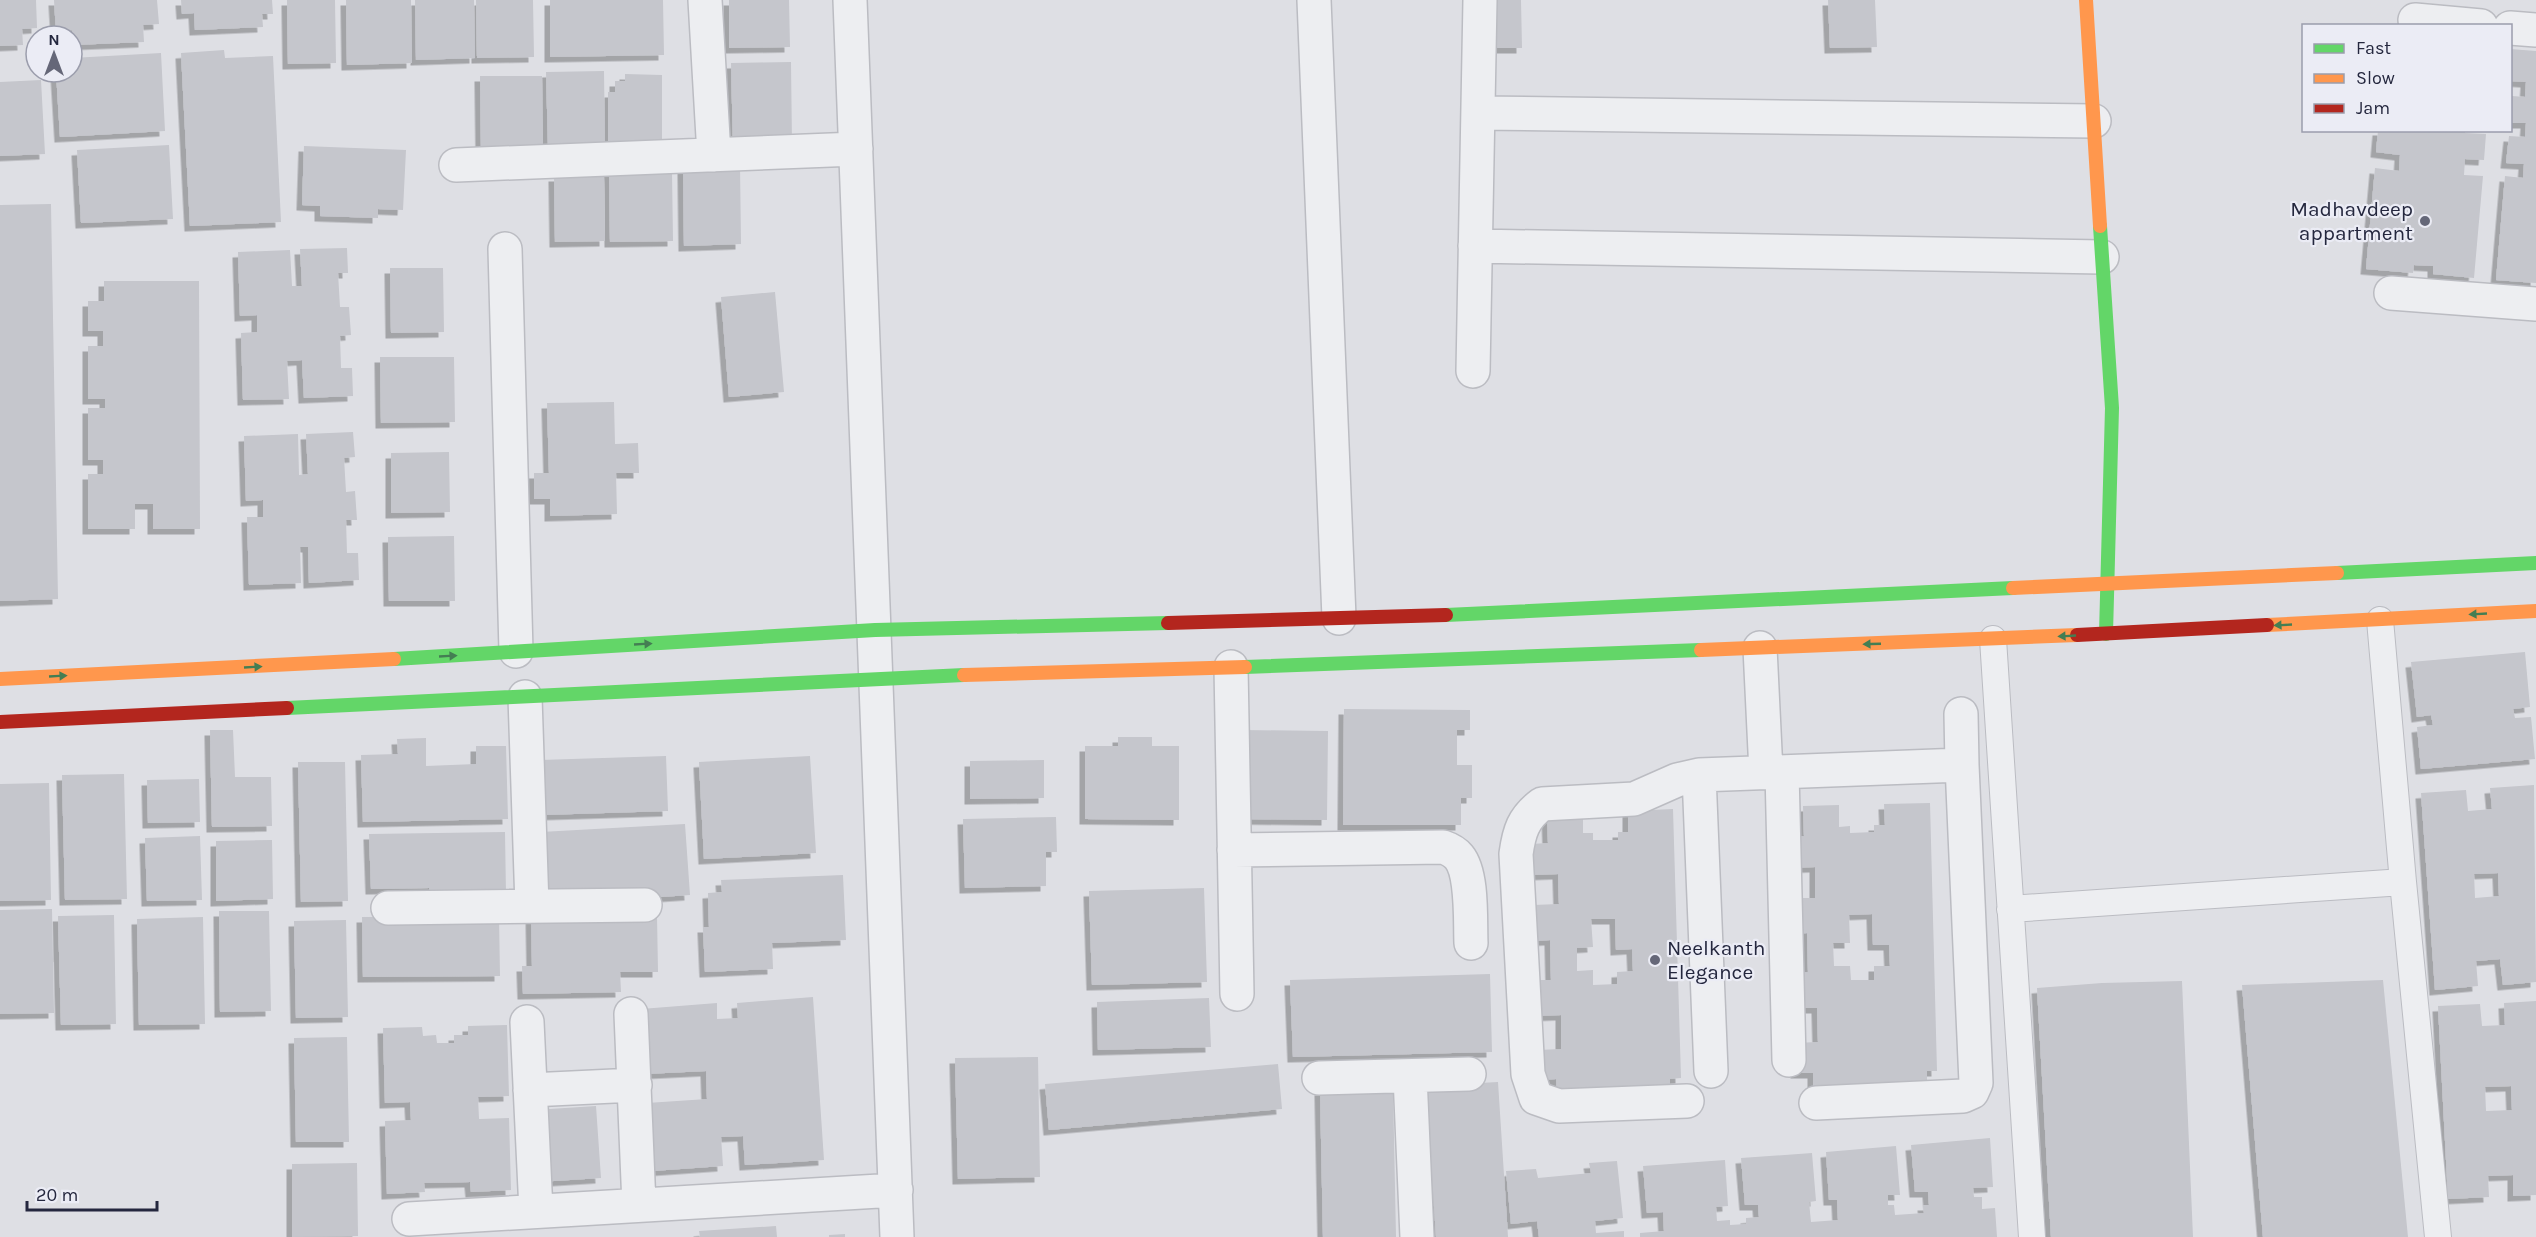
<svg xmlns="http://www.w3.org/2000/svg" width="2536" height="1237" font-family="Karla,sans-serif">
  <defs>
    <filter id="shadow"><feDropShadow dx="-5.5" dy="5.5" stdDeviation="0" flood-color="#0004"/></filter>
  </defs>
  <rect width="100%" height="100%" fill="#dedfe4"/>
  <path fill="#c5c6cc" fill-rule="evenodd" filter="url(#shadow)" d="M 0,0 L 36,0 L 37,28 L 22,29 L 23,45 L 0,46 Z
    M 54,0 L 157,0 L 159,24 L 143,25 L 144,42 L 73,45 L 72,30 L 56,32 Z
    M 181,0 L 272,0 L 273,14 L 262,14 L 263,27 L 195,30 L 194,13 L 182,14 Z
    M 287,0 L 335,0 L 336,63 L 288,64 Z
    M 346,0 L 411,0 L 412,63 L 347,65 Z
    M 415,0 L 474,0 L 475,58 L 416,60 Z
    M 476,0 L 533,0 L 534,57 L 477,58 Z
    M 550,0 L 663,0 L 664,55 L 550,57 Z
    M 729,0 L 789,0 L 790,47 L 729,48 Z
    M 1488,0 L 1521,0 L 1522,48 L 1489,48 Z
    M 1828,0 L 1875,0 L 1877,47 L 1830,48 Z
    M 2510,49 L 2536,51 L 2536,283 L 2496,280 L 2505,176 L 2523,178 L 2524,164 L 2506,163 L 2509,136 L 2525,137 L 2526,123 L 2510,123 L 2512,96 L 2525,97 L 2526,82 L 2510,81 Z
    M 224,50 L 225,58 L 273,56 L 281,222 L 190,226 L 181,53 Z
    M 161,53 L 165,131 L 60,137 L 56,72 L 72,72 L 72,58 Z
    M 791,62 L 792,145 L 733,146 L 731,63 Z
    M 604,71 L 605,146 L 548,147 L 546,72 Z
    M 625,74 L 662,75 L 662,149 L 608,148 L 608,92 L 615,92 L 615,81 L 625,81 Z
    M 480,76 L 542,76 L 543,150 L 481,151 Z
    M 41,80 L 45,154 L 0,156 L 0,82 Z
    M 2378,130 L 2465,130 L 2465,133 L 2486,134 L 2484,160 L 2465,159 L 2464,175 L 2483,176 L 2474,278 L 2433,274 L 2433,266 L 2414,265 L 2413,273 L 2366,269 L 2375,168 L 2399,171 L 2400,155 L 2376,152 Z
    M 169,145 L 173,219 L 81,223 L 77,150 Z
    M 304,146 L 406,150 L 403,210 L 378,209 L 378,218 L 320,216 L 320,206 L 302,205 Z
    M 740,165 L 741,244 L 684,246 L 683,167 Z
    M 609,171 L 672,171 L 673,241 L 610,242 Z
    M 554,176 L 604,176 L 605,241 L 555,242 Z
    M 51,204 L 58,599 L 0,601 L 0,205 Z
    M 347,248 L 348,273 L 338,273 L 340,307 L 349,307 L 351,335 L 340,336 L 341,368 L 352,368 L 353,396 L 304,398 L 302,360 L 287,361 L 289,399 L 243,400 L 241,333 L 257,332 L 257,315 L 240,316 L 238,252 L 290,250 L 292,286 L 302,286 L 300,249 Z
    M 390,268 L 443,268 L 444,332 L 391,333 Z
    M 104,281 L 199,281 L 200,529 L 153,529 L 153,504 L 135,504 L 135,529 L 88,529 L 88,474 L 103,474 L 103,460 L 88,460 L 88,408 L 105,408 L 105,399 L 88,399 L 88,346 L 103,346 L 103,331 L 88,331 L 88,301 L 104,301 Z
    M 775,292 L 784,392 L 729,397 L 721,297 Z
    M 380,357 L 454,357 L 455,422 L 381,423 Z
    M 614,402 L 615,444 L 638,443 L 639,473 L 616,473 L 617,514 L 550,516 L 550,499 L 534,499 L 534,473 L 549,473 L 547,403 Z
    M 353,432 L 355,457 L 344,458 L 346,492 L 355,491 L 357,520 L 346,520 L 347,553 L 358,553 L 359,580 L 309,583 L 308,547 L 300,547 L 301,583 L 249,585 L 247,517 L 263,517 L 263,500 L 246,501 L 244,436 L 298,434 L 299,475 L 308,474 L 306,434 Z
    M 449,452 L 450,512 L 391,513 L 391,453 Z
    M 454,536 L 455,601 L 389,601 L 388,537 Z
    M 2525,652 L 2530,707 L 2513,709 L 2515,718 L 2531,717 L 2535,759 L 2421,769 L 2417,727 L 2433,725 L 2431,715 L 2417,717 L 2411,662 Z
    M 1344,709 L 1470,710 L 1470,730 L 1457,730 L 1457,765 L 1472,765 L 1472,798 L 1461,798 L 1461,825 L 1343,825 Z
    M 210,730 L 233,730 L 235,777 L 271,777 L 272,826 L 212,827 Z
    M 1240,730 L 1328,731 L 1327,820 L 1239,819 Z
    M 1118,737 L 1152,737 L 1152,746 L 1179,746 L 1179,820 L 1085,819 L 1085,746 L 1118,746 Z
    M 426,738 L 426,766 L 476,764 L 476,746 L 506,746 L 508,819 L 363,822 L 361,755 L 398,754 L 397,739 Z
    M 666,756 L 668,811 L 542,815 L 540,760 Z
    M 810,756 L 816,853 L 704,859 L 699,762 Z
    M 1044,760 L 1044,798 L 970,799 L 970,761 Z
    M 298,762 L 345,762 L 348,901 L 301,902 Z
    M 124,774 L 127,899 L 65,900 L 62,775 Z
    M 199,779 L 200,822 L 148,823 L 147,780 Z
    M 49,783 L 51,900 L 0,901 L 0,784 Z
    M 2534,785 L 2536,982 L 2503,985 L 2500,959 L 2476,961 L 2478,986 L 2435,990 L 2421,793 L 2466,790 L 2468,811 L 2492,809 L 2490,788 ZM 2498,873 L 2499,896 L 2475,898 L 2474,874 Z
    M 1930,803 L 1937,1071 L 1927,1071 L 1927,1085 L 1813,1088 L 1813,1073 L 1796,1073 L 1795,1043 L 1818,1042 L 1817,1008 L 1793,1008 L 1792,973 L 1808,972 L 1807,933 L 1791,934 L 1789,898 L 1815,898 L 1815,867 L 1789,868 L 1788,837 L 1804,836 L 1803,806 L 1839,805 L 1839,827 L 1850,826 L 1850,833 L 1874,832 L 1874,825 L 1885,825 L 1884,804 ZM 1872,914 L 1873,945 L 1889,945 L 1890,966 L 1874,966 L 1874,980 L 1851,980 L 1850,966 L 1834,966 L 1833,943 L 1850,943 L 1849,915 Z
    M 1673,809 L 1681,1078 L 1670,1079 L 1670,1092 L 1557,1095 L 1556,1079 L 1539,1080 L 1538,1050 L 1561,1049 L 1561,1015 L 1536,1016 L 1535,980 L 1551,980 L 1550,940 L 1534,941 L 1533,905 L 1559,904 L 1558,874 L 1532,875 L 1531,844 L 1548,843 L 1547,813 L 1583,812 L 1583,833 L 1593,833 L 1593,840 L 1618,840 L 1618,832 L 1628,832 L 1628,811 ZM 1591,919 L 1615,919 L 1616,950 L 1632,949 L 1633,971 L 1617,972 L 1617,984 L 1593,985 L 1593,970 L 1577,971 L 1577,948 L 1593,947 Z
    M 1056,817 L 1057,852 L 1046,852 L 1046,886 L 965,888 L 963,819 Z
    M 685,824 L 690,895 L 646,898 L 645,888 L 544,893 L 541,832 Z
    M 505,832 L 506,895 L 430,896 L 429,888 L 371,889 L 369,834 Z
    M 200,836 L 202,900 L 147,901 L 145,838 Z
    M 272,840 L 273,899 L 216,901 L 216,841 Z
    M 843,875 L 846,940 L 772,943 L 773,969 L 705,972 L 703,927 L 709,927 L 708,893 L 722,892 L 721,880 Z
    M 1204,888 L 1207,982 L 1092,985 L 1089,891 Z
    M 52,909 L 54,1013 L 0,1014 L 0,910 Z
    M 219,911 L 269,911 L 271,1011 L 220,1012 Z
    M 531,911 L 657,915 L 658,972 L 620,972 L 621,992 L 523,994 L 522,966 L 532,966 Z
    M 114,915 L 116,1024 L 61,1025 L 58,916 Z
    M 499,916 L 500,976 L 363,977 L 362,917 Z
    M 203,917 L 205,1024 L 139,1025 L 137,919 Z
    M 346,920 L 348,1017 L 296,1018 L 294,921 Z
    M 1490,974 L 1492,1052 L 1293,1057 L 1290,980 Z
    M 2383,980 L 2408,1237 L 2263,1237 L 2242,985 Z
    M 2182,981 L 2193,1237 L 2051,1237 L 2037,988 L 2102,983 Z
    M 813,997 L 824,1160 L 745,1165 L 743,1136 L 721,1137 L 723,1166 L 652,1171 L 647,1103 L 707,1099 L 706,1071 L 645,1074 L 641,1009 L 717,1003 L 717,1019 L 738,1018 L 737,1003 Z
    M 1209,998 L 1211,1047 L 1098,1050 L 1097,1002 Z
    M 2536,1001 L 2536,1195 L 2513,1196 L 2513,1175 L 2488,1176 L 2489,1197 L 2448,1199 L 2438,1006 L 2480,1004 L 2482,1026 L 2505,1025 L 2504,1003 ZM 2511,1086 L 2512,1110 L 2486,1111 L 2485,1087 Z
    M 507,1025 L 509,1096 L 478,1097 L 479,1119 L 509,1118 L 511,1190 L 471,1192 L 470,1182 L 424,1183 L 425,1192 L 387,1194 L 385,1121 L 411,1120 L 410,1102 L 385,1103 L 383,1028 L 422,1027 L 423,1036 L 436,1035 L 437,1043 L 454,1043 L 454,1035 L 468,1035 L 468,1026 Z
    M 347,1037 L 349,1142 L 296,1142 L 294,1038 Z
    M 1038,1057 L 1040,1177 L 958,1179 L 955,1058 Z
    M 1278,1064 L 1282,1109 L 1049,1130 L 1045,1084 Z
    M 1498,1082 L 1508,1237 L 1436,1237 L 1426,1086 Z
    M 1393,1089 L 1396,1237 L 1323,1237 L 1320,1090 Z
    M 596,1106 L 601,1178 L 538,1182 L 534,1110 Z
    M 1990,1138 L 1993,1187 L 1973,1188 L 1974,1197 L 1982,1197 L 1982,1209 L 1995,1208 L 1997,1237 L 1640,1237 L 1640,1233 L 1664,1231 L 1663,1212 L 1647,1213 L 1643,1166 L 1725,1160 L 1728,1206 L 1716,1207 L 1717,1221 L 1730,1220 L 1730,1225 L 1746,1224 L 1746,1218 L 1759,1217 L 1758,1205 L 1745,1205 L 1741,1158 L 1812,1153 L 1816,1201 L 1809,1202 L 1811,1222 L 1838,1220 L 1837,1200 L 1829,1200 L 1826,1152 L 1896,1146 L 1900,1195 L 1888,1195 L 1888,1205 L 1894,1205 L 1895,1215 L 1924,1213 L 1923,1205 L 1929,1205 L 1928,1192 L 1915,1192 L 1911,1145 Z
    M 1617,1161 L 1623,1218 L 1595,1221 L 1596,1233 L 1624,1231 L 1624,1237 L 1539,1237 L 1537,1221 L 1511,1224 L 1506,1171 L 1536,1169 L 1538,1178 L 1591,1173 L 1589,1163 Z
    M 357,1163 L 358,1236 L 292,1237 L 292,1164 Z
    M 776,1226 L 777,1237 L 700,1237 L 699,1231 Z
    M 845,1234 L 845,1237 L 829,1237 L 829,1235 Z"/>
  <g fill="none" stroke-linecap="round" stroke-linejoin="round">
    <defs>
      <path id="lane" d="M 2380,620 L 2403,882 L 2438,1237
        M 1993,639 L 2032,1237
        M 2010,909 L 2403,882"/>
      <path id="street" d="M 705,0 L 714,155
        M 850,0 L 897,1237
        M 1314,0 L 1339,618
        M 2415,20 L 2481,26
        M 2510,28 L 2536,30
        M 1478,113 L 2094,121
        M 456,165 L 856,149
        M 1475,246 L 2102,257
        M 505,249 L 516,651
        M 2391,293 L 2536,304
        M 1473,371 L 1480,0
        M 1760,648 L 1766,772
        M 1231,667 L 1237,994
        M 525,697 L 532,906
        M 1782,772 L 1789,1060
        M 1699,775 L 1711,1071
        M 1234,850 L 1443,847 C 1449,849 1454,851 1459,857 C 1473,874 1470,921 1471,943
        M 388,908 L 645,905
        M 631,1014 L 639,1205
        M 527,1022 L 536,1211
        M 1410,1076 L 1417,1237
        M 1319,1078 L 1469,1074
        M 530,1090 L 635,1085
        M 1687,1101 L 1559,1106 L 1536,1098 L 1528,1074 L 1516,854 C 1519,832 1523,818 1542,804 L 1634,799 L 1677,780 L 1699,775 L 1962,765 L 1961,714
        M 1816,1103 L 1963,1096 L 1972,1092 L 1976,1083 L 1962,765
        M 409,1219 L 896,1190"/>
    </defs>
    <use href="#lane" stroke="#bbbcc2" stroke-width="28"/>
    <use href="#street" stroke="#bbbcc2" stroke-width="36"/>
    <use href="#lane" stroke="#edeef1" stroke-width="26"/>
    <use href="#street" stroke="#edeef1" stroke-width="33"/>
    <path stroke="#63d668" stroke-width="14" d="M 2100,226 L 2112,408 L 2106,634
      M 2337,573 L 2536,563
      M 1446,615 L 2013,588
      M 394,659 L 875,630 L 1168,623
      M 1245,667 L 1701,650
      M 287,708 L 964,675"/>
    <path stroke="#ff974d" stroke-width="14" d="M 2086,0 L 2100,226
      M 2013,588 L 2337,573
      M 2267,625 L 2536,611
      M 1701,650 L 2077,635
      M 964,675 L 1245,667
      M 0,679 L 394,659"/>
    <path stroke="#b3261e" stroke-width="14" d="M 1168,623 L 1446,615
      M 2077,635 L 2267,625
      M 0,722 L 287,708"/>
  </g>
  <defs><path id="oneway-solid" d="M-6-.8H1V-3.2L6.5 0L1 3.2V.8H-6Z" transform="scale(1.5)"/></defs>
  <g fill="#447e53">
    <use href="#oneway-solid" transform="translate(2478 614) rotate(177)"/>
    <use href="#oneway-solid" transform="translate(2283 625) rotate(177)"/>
    <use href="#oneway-solid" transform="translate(2067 636) rotate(177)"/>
    <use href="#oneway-solid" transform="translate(643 644) rotate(-3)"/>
    <use href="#oneway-solid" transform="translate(1872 644) rotate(178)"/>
    <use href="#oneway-solid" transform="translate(448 656) rotate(-3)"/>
    <use href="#oneway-solid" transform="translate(253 667) rotate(-3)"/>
    <use href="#oneway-solid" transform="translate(58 676) rotate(-3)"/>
  </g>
  <g fill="#656778" stroke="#ebecf5" stroke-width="2">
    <circle cx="2425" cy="221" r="6"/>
    <circle cx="1655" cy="960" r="6"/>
  </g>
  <g text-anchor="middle" stroke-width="4.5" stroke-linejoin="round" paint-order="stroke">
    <g font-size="21" fill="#24273e" stroke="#ebecf5" text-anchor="end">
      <text x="2413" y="216">Madhavdeep<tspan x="2413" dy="24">appartment</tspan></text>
      <text x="1667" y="955" text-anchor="start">Neelkanth<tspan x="1667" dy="24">Elegance</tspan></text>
    </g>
  </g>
  <rect x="2302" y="24" width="210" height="108" fill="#ebecf5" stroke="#9b9dac" stroke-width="1.5"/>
  <rect x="2314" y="44" width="30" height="9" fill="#63d668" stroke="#9b9dac" stroke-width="1.5"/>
  <text x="2356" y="54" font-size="18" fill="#24273e">Fast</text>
  <rect x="2314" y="74" width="30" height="9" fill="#ff974d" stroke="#9b9dac" stroke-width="1.5"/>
  <text x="2356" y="84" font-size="18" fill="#24273e">Slow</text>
  <rect x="2314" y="104" width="30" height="9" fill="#b3261e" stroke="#9b9dac" stroke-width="1.5"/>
  <text x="2356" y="114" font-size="18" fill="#24273e">Jam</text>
  <g transform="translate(54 54)"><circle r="28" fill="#ebecf5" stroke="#9b9dac" stroke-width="1.5"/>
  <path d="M0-4.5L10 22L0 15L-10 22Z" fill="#656778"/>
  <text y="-9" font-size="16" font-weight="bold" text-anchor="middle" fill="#24273e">N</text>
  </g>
  <path d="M27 1201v9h130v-9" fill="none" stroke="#24273e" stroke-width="3"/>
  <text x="36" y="1201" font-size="18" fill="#24273e" stroke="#ebecf5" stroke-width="4.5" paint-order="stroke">20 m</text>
</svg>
